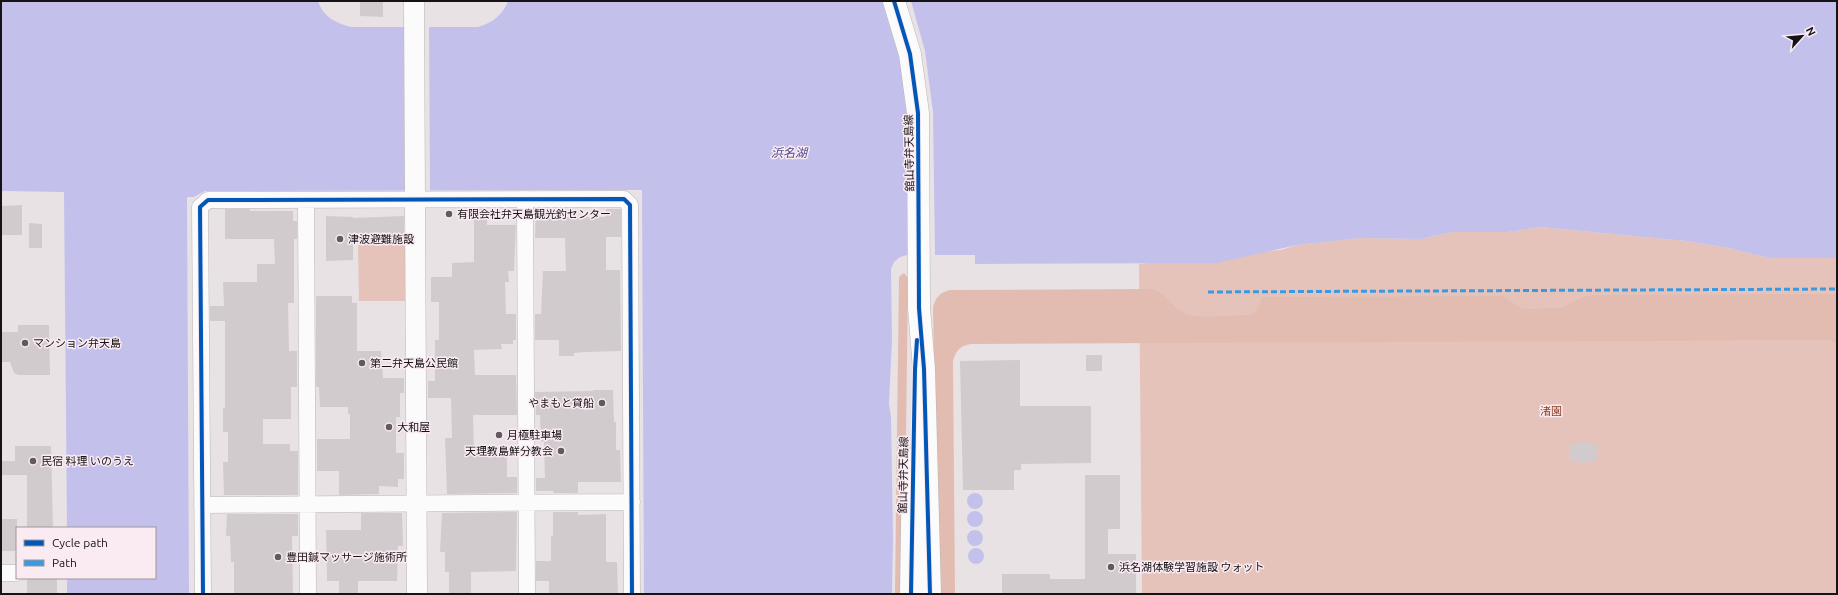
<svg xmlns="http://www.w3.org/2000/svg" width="1838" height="595" font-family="Ubuntu,'Noto Sans JP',sans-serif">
  <rect width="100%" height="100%" fill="#e8e2e5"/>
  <path fill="#e5c3ba" d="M 1540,227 L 1686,241 L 1728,248 L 1769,258 L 1837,258 L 1837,594 L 1142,594 L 1139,264 L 1281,250 L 1297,245 L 1360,238 L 1421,239 L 1452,232 L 1508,232 Z
    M 406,244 L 406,301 L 359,301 L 358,245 Z"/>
  <path fill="#e2bcb0" d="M 904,273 L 908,278 L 904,594 L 895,594 L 899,277 Z
    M 1151,289 C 1167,292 1171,307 1185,314 C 1197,319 1236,315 1250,315 L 1255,313 L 1262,298 L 1266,297 L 1500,296 C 1510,297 1514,307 1525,309 L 1561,308 L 1580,298 L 1592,295 L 1837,294 L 1837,346 L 1835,343 L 1830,340 L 971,344 C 960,346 956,350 953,361 L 955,594 L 938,594 L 933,307 C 936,297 939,293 950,290 Z"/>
  <path fill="#c3c1ec" d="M 1,1 L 318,1 C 323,17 337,24 352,27 L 478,27 C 492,23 503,15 508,1 L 1837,1 L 1837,258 L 1769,258 L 1728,248 L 1686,241 L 1540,227 L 1508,232 L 1452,232 L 1421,239 L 1360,238 L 1325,242 L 1297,245 L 1217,263 L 975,264 L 975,255 L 907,255 L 900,257 L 894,262 L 891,269 L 892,339 L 889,404 L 891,417 L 893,537 L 892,594 L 644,594 L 642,190 L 205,191 L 194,197 L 187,197 L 189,594 L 67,594 L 67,578 L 155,578 L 155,528 L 67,528 L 64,192 L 1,191 Z
    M967 501a8 8 0 1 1 16 0a8 8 0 1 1-16 0Z
    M967 519a8 8 0 1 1 16 0a8 8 0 1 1-16 0Z
    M967 538a8 8 0 1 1 16 0a8 8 0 1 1-16 0Z
    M968 556a8 8 0 1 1 16 0a8 8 0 1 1-16 0Z"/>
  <path fill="#e8e2e5" d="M 883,1 L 911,1 L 925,51 L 933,112 L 935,257 L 908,257 L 907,113 L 904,85 L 899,56 Z
    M 406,26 L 429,26 L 430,192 L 407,192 Z"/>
  <path fill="#d1cbcd" d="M 360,1 L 383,1 L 383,17 L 360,16 Z
    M 22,205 L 22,235 L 1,235 L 1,206 Z
    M 225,209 L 250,209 L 250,211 L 293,211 L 293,221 L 297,221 L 297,239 L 294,239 L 294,303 L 288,303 L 289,351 L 297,351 L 297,387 L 291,387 L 291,419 L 263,419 L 263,444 L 290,444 L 290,451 L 298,451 L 298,495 L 224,495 L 223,462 L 228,462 L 228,432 L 223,432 L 223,408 L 225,408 L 225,321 L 210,321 L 210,306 L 224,306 L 223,282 L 257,282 L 257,264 L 275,264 L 274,239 L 225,239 Z
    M 474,209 L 487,209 L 487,225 L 516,225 L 514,271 L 508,271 L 509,282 L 505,282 L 506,314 L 516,314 L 516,340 L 513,340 L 513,344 L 501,344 L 502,349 L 474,350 L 475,375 L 516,375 L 517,415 L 473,415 L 474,456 L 507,455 L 507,477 L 517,477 L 517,493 L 447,494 L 445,438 L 452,438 L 451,398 L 428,398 L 428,381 L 435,381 L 435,340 L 439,340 L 439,302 L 431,302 L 431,277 L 452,277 L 452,263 L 474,262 Z
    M 536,209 L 552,209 L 552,217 L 604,217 L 606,216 L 606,209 L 621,209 L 621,237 L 606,237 L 606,270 L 620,270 L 621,351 L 585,352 L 574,353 L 574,356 L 559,356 L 559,340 L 535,340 L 535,314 L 541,314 L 543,271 L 566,271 L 565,238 L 535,238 Z
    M 326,216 L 353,217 L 353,218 L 404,216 L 404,242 L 353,243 L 353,260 L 326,261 Z
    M 29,223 L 42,224 L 42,248 L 29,248 Z
    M 316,296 L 352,296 L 352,303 L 357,303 L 357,351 L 381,351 L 383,378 L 404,378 L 404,393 L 400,393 L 400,417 L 396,417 L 396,453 L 404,453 L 404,479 L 398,479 L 398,487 L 379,486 L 379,494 L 339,495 L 339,471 L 317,471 L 317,439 L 350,439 L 350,414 L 348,414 L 348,407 L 320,407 L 319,387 L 316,387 Z
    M 18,325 L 49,325 L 50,375 L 18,375 L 14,373 L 10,362 L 1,362 L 1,332 L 18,332 Z
    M 1086,355 L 1102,355 L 1102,371 L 1086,371 Z
    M 1020,360 L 1020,406 L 1091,406 L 1091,463 L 1021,464 L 1021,470 L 1014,470 L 1014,490 L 963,490 L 960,361 Z
    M 593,390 L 613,390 L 614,422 L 616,422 L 616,450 L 620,450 L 621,482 L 578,482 L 578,493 L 554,493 L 553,491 L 536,491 L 536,478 L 545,478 L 544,441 L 541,442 L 540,415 L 536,415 L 535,392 L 593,391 Z
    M 1583,442 L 1598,445 L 1598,460 L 1583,463 L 1569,460 L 1569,445 Z
    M 15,446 L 51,446 L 53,528 L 27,528 L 27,475 L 1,475 L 1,461 L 15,461 Z
    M 1085,475 L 1120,475 L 1120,529 L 1108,529 L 1108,554 L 1136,554 L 1136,594 L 1002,594 L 1002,574 L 1050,574 L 1050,579 L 1085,579 Z
    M 517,512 L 516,571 L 471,572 L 471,593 L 449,593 L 449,572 L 445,572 L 445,552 L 440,552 L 442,513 Z
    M 553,512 L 578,512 L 578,515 L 606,514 L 606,562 L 617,562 L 618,594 L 549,594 L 549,581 L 536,581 L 536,561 L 551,561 L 551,536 L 553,536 Z
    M 361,513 L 402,513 L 403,546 L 398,546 L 397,581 L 358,581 L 358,594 L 339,594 L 339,581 L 327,581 L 326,530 L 361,530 Z
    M 227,514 L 298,514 L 298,536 L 292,536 L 293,594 L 234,594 L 234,562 L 231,562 L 230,536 L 226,536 Z
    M 1,519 L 17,519 L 17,551 L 1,551 Z
    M 27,578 L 57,578 L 57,594 L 27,594 Z"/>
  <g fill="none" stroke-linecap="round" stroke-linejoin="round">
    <defs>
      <path id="minor" d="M 525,199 L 527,594
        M 306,200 L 308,594
        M 202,505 L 632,502
        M 1,573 L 17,573
        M 203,594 L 200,207 L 208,200 L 624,199 L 630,205 L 632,594"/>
      <path id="tertiary" d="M 414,1 L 417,594"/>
      <path id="secondary" d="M 894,1 L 910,54 L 918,113 L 919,308 L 924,369 L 930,594
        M 911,594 L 913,459"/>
    </defs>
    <use href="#minor" stroke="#bab5b8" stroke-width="17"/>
    <use href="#tertiary" stroke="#bab5b8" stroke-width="21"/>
    <use href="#secondary" stroke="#bab5b8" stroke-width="23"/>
    <use href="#minor" stroke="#fcfbfb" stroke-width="16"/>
    <use href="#tertiary" stroke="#fcfbfb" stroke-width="20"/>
    <use href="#secondary" stroke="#fcfbfb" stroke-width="22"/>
    <path stroke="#3b9adf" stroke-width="3" stroke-dasharray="6 3" stroke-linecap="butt" d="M 1208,292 L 1837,289"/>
    <defs>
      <path id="cycleway" d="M 894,1 L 910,54 L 918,113 L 919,308 L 924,369 L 930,594
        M 203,594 L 200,207 L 208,200 L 624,199 L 630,205 L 632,594
        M 911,594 L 915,369 L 917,340"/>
    </defs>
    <use href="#cycleway" stroke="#faebf3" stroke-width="6"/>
    <use href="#cycleway" stroke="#0057b8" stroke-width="4"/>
  </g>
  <g fill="#605b5e" stroke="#faebf3" stroke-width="1.5">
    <circle cx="449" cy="214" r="4"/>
    <circle cx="340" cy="239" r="4"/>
    <circle cx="25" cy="343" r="4"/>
    <circle cx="362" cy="363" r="4"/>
    <circle cx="602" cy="403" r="4"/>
    <circle cx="389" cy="427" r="4"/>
    <circle cx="499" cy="435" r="4"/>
    <circle cx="561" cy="451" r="4"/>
    <circle cx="33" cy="461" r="4"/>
    <circle cx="278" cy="557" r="4"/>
    <circle cx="1111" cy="567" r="4"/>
  </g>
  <g text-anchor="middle" stroke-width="3" stroke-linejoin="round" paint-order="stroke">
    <g font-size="11" fill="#171315" stroke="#faebf3">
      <text transform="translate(909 153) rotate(-91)" y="4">舘山寺弁天島線</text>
      <text transform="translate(903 475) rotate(-89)" y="4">舘山寺弁天島線</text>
    </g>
    <g font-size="11" fill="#171315" stroke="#faebf3" text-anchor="start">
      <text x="457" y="218">有限会社弁天島観光釣センター</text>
      <text x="348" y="243">津波避難施設</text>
      <text x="33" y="347">マンション弁天島</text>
      <text x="370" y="367">第二弁天島公民館</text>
      <text x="594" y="407" text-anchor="end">やまもと貸船</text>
      <text x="397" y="431">大和屋</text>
      <text x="507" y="439">月極駐車場</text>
      <text x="553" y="455" text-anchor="end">天理教島鮮分教会</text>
      <text x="41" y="465">民宿 料理 いのうえ</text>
      <text x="286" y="561">豊田鍼マッサージ施術所</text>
      <text x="1119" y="571">浜名湖体験学習施設 ウォット</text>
    </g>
    <g font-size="11" fill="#893a1e" stroke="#faebf3">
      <text x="1551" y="415">渚園</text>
    </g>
    <g font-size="12" font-style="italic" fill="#4d478f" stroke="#faebf3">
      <text x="789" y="157">浜名湖</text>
    </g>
  </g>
  <rect width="1838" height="595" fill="none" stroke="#171315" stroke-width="4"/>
  <rect x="16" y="527" width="140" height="52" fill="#faebf3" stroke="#9f959a"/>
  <rect x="24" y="540" width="20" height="6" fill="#0057b8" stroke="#9f959a"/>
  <text x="52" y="547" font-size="12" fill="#171315">Cycle path</text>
  <rect x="24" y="560" width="20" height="6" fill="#3b9adf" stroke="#9f959a"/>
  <text x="52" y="567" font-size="12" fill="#171315">Path</text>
  <g transform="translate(1802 36) rotate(63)" stroke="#faebf3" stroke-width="3" paint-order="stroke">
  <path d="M0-3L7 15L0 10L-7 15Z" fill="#171315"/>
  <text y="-6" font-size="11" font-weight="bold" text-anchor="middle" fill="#171315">N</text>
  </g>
</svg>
